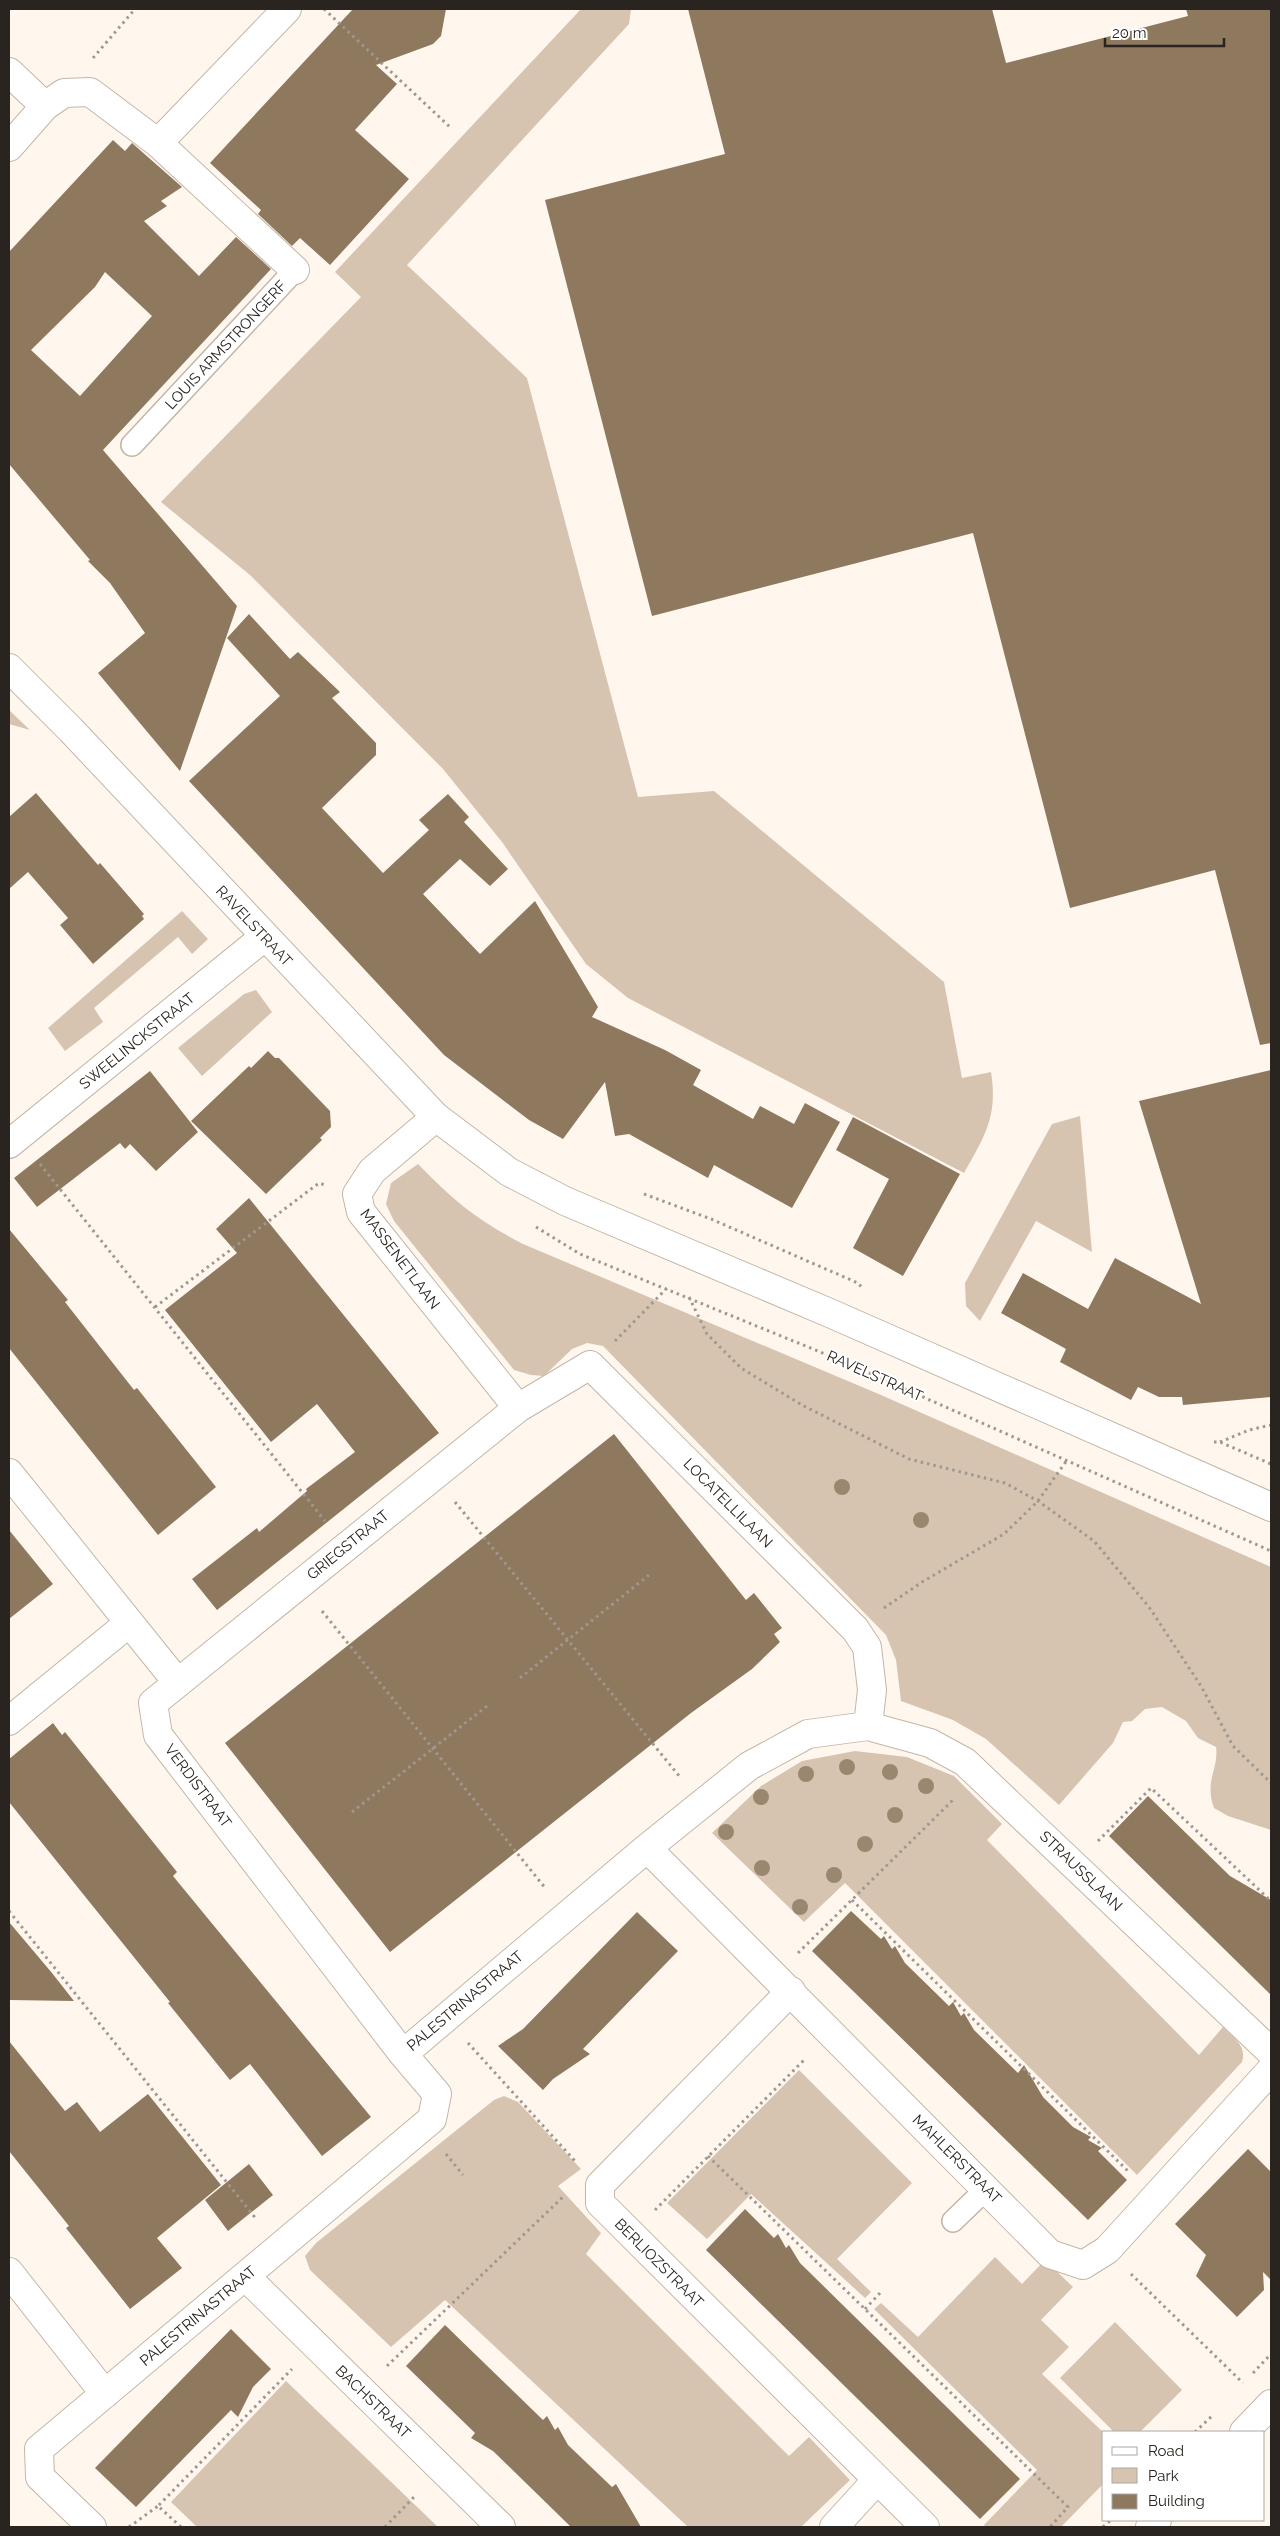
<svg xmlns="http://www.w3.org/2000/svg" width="1280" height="2536" font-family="Raleway,sans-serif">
  <rect width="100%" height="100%" fill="#fff7ee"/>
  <path fill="#d6c4b1" d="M 581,9 L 631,9 L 629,24 L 407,265 L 527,378 L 638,797 L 714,791 L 944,982 L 962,1078 L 991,1072 C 998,1116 985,1136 964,1173 L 628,998 L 586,964 L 502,842 L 443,769 L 250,575 L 161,502 L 361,297 L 335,272 Z
    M 9,710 L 30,730 L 9,724 Z
    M 182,911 L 208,939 L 192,954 L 178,937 L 94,1008 L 103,1022 L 65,1051 L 48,1028 Z
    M 256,990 L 272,1012 L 202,1076 L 178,1048 L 244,994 Z
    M 1080,1116 L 1092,1252 L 1036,1221 L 980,1321 L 966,1306 L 965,1283 L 1052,1124 Z
    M 418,1164 C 454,1201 477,1220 523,1244 L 881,1395 L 1271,1567 L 1271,1830 L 1228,1816 L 1214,1808 C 1204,1781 1219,1769 1216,1747 L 1198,1738 L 1186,1721 L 1162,1707 L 1145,1709 L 1132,1721 L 1123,1722 L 1113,1743 L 1059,1805 L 986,1739 L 953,1720 L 901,1701 L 896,1660 L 886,1635 L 603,1346 L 587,1343 L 572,1349 L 544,1376 L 531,1375 L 514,1370 L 394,1221 L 386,1204 L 391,1183 Z
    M 855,1751 L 907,1757 L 954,1776 L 1002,1824 L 987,1840 L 1199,2055 L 1223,2027 C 1234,2038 1247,2046 1242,2062 L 1137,2175 L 845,1883 L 804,1922 L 712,1833 L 761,1786 L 802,1761 Z
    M 799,2070 L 912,2183 L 837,2259 L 871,2292 L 865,2298 L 751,2194 L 707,2239 L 667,2203 Z
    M 504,2096 L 518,2102 L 581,2169 L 558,2186 L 601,2233 L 586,2254 L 789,2456 L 809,2437 L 850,2480 L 801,2527 L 688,2527 L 445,2300 L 391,2347 L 310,2270 L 305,2256 L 316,2243 L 494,2100 Z
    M 995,2257 L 1022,2284 L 1045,2260 L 1073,2287 L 1041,2320 L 1069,2347 L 1042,2374 L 1104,2433 L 1104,2483 L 1061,2527 L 986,2527 L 984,2525 L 1037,2470 L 874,2309 L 881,2303 L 918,2337 Z
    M 1115,2322 L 1182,2390 L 1140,2432 L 1114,2432 L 1060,2378 Z
    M 286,2381 L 438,2527 L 197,2527 L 171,2502 Z"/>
  <path fill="#8e785e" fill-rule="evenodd" d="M 353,9 L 446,9 L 441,36 L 433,44 L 376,65 L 397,84 L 355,130 L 409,179 L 330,265 L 300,238 L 292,246 L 258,214 L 261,210 L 210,163 Z
    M 688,9 L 992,9 L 1006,63 L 1188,16 L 1186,9 L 1271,9 L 1271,1043 L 1260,1045 L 1215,870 L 1070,908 L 973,533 L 652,616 L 545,200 L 725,154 Z
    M 113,140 L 125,151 L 132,143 L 182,187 L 161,201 L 167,206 L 144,221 L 199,276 L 236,237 L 271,269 L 103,450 L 237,606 L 180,771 L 98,673 L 145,633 L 110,583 L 88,561 L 90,560 L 9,464 L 9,252 ZM 105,272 L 152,316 L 80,396 L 31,350 L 95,287 Z
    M 249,614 L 290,659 L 298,652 L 340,692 L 332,698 L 376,743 L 376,755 L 322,808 L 383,873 L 429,830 L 419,820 L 448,794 L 469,817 L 464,822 L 508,869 L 490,886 L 460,859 L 423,894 L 480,954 L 535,901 L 598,1007 L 592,1017 L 665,1050 L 701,1070 L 693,1085 L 753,1119 L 760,1106 L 794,1124 L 805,1103 L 840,1122 L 792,1208 L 714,1165 L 708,1178 L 629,1134 L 615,1136 L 605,1082 L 563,1139 L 529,1120 L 444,1055 L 189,781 L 280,696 L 227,638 Z
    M 36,793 L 98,865 L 100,863 L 144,914 L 142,916 L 144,919 L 93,964 L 60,925 L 68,918 L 28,872 L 9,889 L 9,817 Z
    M 268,1051 L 275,1058 L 279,1058 L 330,1111 L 331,1127 L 320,1138 L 322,1140 L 266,1194 L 191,1121 L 249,1066 L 251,1068 Z
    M 1271,1070 L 1271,1397 L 1183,1405 L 1182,1397 L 1159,1397 L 1138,1387 L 1131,1400 L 1060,1362 L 1066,1349 L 1001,1313 L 1023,1273 L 1088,1309 L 1115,1258 L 1201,1304 L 1139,1101 Z
    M 150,1071 L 198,1132 L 156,1171 L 130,1144 L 125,1149 L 120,1143 L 37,1207 L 14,1178 Z
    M 853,1117 L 960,1174 L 903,1276 L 853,1248 L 889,1179 L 836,1150 Z
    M 249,1198 L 439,1433 L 217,1610 L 192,1579 L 257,1528 L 259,1532 L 307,1491 L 306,1489 L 355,1452 L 317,1404 L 271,1442 L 165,1310 L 237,1253 L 216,1229 Z
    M 9,1229 L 68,1300 L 65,1302 L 134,1390 L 137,1388 L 216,1487 L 158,1535 L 9,1348 Z
    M 614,1434 L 746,1600 L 754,1593 L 782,1628 L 774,1634 L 780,1642 L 752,1669 L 691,1713 L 390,1952 L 225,1743 Z
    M 9,1530 L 53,1584 L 9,1619 Z
    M 53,1723 L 62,1735 L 65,1732 L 177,1872 L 173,1876 L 371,2117 L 322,2156 L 250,2064 L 230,2080 L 168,2003 L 170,2002 L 9,1802 L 9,1759 Z
    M 1148,1796 L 1230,1876 L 1271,1900 L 1271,1995 L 1109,1836 Z
    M 851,1911 L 881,1939 L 884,1936 L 892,1949 L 895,1946 L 905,1963 L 949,2006 L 953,2002 L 961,2016 L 964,2013 L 974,2030 L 1018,2073 L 1024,2065 L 1043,2097 L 1073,2127 L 1091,2137 L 1088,2140 L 1102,2148 L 1098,2151 L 1127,2180 L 1088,2220 L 812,1951 Z
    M 637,1912 L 678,1951 L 583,2049 L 590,2054 L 553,2079 L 543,2090 L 498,2046 L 523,2029 Z
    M 9,1922 L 52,1973 L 74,2001 L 9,2000 Z
    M 9,2041 L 65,2111 L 77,2102 L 100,2132 L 148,2094 L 221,2185 L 157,2238 L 182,2268 L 130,2309 L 66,2228 L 69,2226 L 9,2151 Z
    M 1248,2149 L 1271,2172 L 1271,2280 L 1263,2272 L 1264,2290 L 1237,2317 L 1196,2276 L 1206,2255 L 1175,2224 Z
    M 249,2164 L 273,2195 L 228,2231 L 205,2200 Z
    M 745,2209 L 774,2238 L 778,2234 L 786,2248 L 789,2245 L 800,2263 L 1020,2479 L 980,2519 L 706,2250 Z
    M 445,2325 L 543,2420 L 547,2416 L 555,2430 L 558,2427 L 568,2445 L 612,2487 L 616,2484 L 641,2527 L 571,2527 L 493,2451 L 471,2438 L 475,2433 L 406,2366 Z
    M 231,2329 L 271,2369 L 253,2387 L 238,2417 L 231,2410 L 136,2507 L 95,2468 Z"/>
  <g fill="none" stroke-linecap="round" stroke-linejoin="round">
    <defs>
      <path id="lane" d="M 132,445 L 295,270
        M 953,2221 L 986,2189"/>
      <path id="street" d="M 9,72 L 45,106
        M 158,143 L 287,9
        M 9,147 L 45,106 L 64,93 L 90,92 L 158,143 L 295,270
        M 436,1117 L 372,1171 L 357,1194 L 361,1212 L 518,1408
        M 9,1144 L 264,937
        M 9,1473 L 178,1683
        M 9,1721 L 129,1623
        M 647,1848 L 1050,2254 L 1083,2265 L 1107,2250 L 1271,2070
        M 791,1991 L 600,2185 L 600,2203 L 925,2527
        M 403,2054 L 647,1848 L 749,1766 L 808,1734 L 868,1726 L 930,1743 L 965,1762 L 1271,2052
        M 9,2272 L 105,2394
        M 246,2277 L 501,2527
        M 92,2527 L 40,2477 L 39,2449 L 432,2119 L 437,2094 L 403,2054 L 158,1735 L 153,1703 L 518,1408 L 590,1365 L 855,1629 L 867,1647 L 872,1690 L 868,1726
        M 834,2527 L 876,2481"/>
      <path id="secondary" d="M 9,668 L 71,730 L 436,1117 L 509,1172 L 565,1201 L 832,1314 L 1271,1507
        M 1244,2432 L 1271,2404
        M 1150,2527 L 1157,2520"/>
    </defs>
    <use href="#lane" stroke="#c3b6a8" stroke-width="24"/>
    <use href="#street" stroke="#c3b6a8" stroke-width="30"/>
    <use href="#secondary" stroke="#c3b6a8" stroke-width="30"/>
    <path stroke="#9f9891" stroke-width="3" stroke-dasharray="2.5 4" stroke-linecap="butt" d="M 324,9 L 451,128
      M 93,58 L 135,9
      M 40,1164 L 325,1521
      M 644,1194 L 711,1219 L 858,1283 L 863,1289
      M 536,1227 L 580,1254 L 835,1358 L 1271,1551
      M 689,1297 L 707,1334 L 741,1368 L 802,1405 L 909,1459 L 1005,1483 L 1038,1501 L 1094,1541 L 1149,1607 L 1201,1686 L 1233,1746 L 1271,1783
      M 155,1307 L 319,1183 L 325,1185
      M 615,1341 L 667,1288
      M 1214,1442 L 1220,1442 L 1271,1464
      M 1220,1442 L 1249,1430 L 1271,1425
      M 455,1502 L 680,1777
      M 884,1608 L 922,1582 L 1004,1534 L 1038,1501 L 1067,1460
      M 322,1611 L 546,1889
      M 520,1678 L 649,1575
      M 352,1812 L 487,1706
      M 1098,1841 L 1151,1788 L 1271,1901
      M 852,1900 L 1130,2173
      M 9,1911 L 257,2220
      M 798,1953 L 954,1799
      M 468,2043 L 575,2161
      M 446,2154 L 463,2175
      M 708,2156 L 1068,2507 L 1050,2527
      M 655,2210 L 806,2058
      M 1131,2274 L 1243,2383
      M 865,2309 L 880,2293
      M 387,2366 L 565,2195
      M 1253,2373 L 1271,2354
      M 1195,2432 L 1212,2416
      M 129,2527 L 158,2506
      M 181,2527 L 158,2506 L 292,2369
      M 385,2527 L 414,2497
      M 1103,2527 L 1111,2520"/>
    <use href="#lane" stroke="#fff" stroke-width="21"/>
    <use href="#street" stroke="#fff" stroke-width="28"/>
    <use href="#secondary" stroke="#fff" stroke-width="28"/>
  </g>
  <g fill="#998770">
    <circle cx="842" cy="1487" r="8"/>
    <circle cx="921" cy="1520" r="8"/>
    <circle cx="847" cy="1767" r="8"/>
    <circle cx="890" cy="1772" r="8"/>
    <circle cx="806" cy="1774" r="8"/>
    <circle cx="926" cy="1786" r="8"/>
    <circle cx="761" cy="1797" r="8"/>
    <circle cx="895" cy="1815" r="8"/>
    <circle cx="726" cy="1832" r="8"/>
    <circle cx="865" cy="1844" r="8"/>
    <circle cx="762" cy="1868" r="8"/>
    <circle cx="834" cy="1875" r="8"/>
    <circle cx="800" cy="1907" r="8"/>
  </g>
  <g text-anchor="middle" stroke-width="4" stroke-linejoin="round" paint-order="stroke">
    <g font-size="15" fill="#29241f" stroke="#fff">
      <text transform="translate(226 345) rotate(-47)" y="5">LOUIS ARMSTRONGERF</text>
      <text transform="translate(254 926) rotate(47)" y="5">RAVELSTRAAT</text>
      <text transform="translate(137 1041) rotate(-39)" y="5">SWEELINCKSTRAAT</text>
      <text transform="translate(400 1259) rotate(53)" y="5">MASSENETLAAN</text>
      <text transform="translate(875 1376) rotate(24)" y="5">RAVELSTRAAT</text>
      <text transform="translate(728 1503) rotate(45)" y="5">LOCATELLILAAN</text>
      <text transform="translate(348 1545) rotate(-39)" y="5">GRIEGSTRAAT</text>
      <text transform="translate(198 1786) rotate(53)" y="5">VERDISTRAAT</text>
      <text transform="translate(1081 1871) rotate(44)" y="5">STRAUSSLAAN</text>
      <text transform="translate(465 2001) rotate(-40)" y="5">PALESTRINASTRAAT</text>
      <text transform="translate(957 2159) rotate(45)" y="5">MAHLERSTRAAT</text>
      <text transform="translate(659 2263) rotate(45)" y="5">BERLIOZSTRAAT</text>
      <text transform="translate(198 2316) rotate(-40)" y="5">PALESTRINASTRAAT</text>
      <text transform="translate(373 2402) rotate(44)" y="5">BACHSTRAAT</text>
    </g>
  </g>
  <rect width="1280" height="2536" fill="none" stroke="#29241f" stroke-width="20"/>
  <rect x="1102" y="2431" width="162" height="90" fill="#ffffff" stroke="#a9a7a5"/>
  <rect x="1112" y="2447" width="25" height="8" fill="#ffffff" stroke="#a9a7a5"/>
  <text x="1148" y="2456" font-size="15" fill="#29241f">Road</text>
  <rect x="1112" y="2468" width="25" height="15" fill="#d6c4b1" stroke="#a9a7a5"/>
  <text x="1148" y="2481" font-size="15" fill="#29241f">Park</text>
  <rect x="1112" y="2494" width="25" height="15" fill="#8e785e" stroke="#a9a7a5"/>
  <text x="1148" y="2506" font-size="15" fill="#29241f">Building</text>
  <path d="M1105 38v8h119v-8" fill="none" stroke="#29241f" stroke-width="2.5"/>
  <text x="1112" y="38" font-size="15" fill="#29241f" stroke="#ffffff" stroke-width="4" paint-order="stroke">20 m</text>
</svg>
